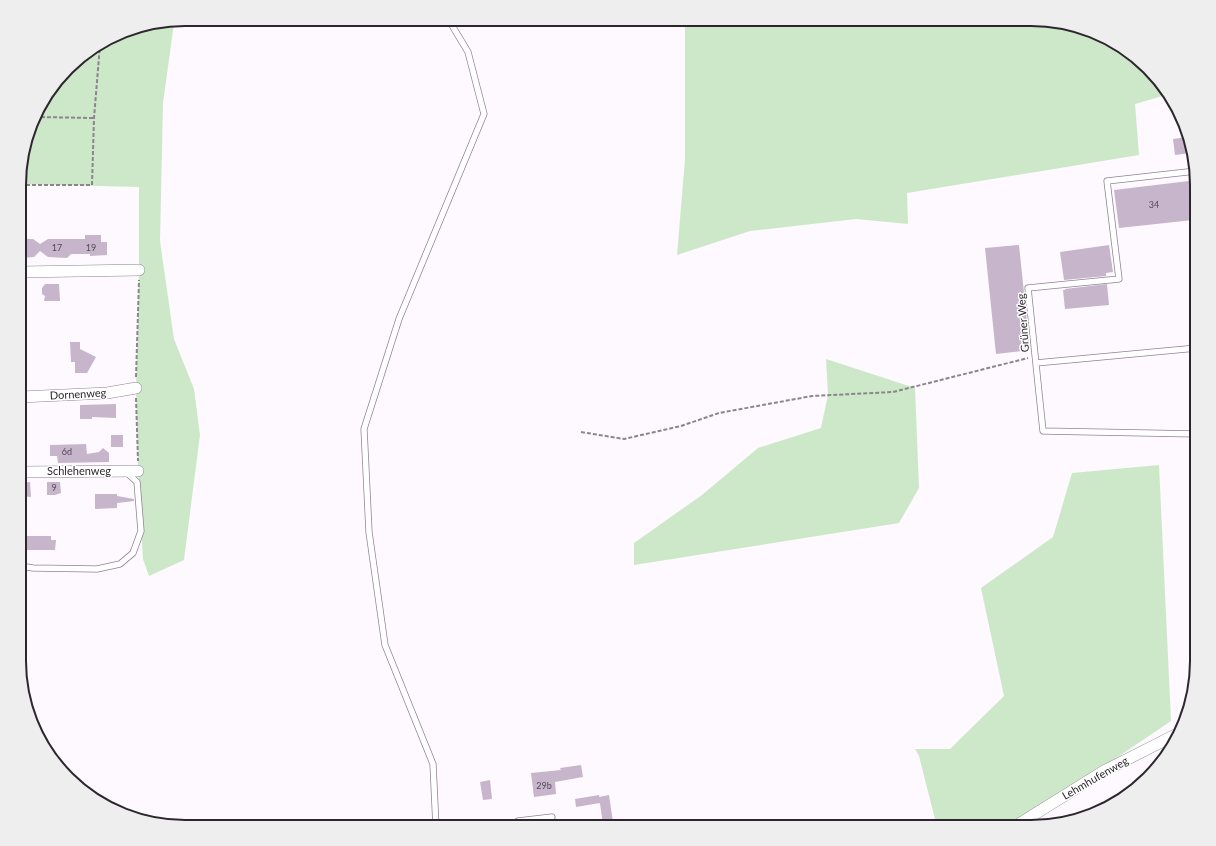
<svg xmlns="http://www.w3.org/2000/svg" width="1216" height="846" font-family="Lato,sans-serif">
  <rect width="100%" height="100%" fill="#fdf9fe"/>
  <path fill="#cde8c8" d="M 183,19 L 174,23 L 163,103 L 160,241 L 174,339 L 194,389 L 200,435 L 184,560 L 149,576 L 143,559 L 138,471 L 136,388 L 139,270 L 139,187 L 20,184 L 20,163 L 36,111 L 75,60 L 122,32 Z
    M 685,19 L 1042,19 L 1085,28 L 1132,53 L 1166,95 L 1135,104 L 1139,155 L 907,193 L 908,224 L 856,219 L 750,231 L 677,255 L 685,159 Z
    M 826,359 L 915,388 L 919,488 L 899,523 L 634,565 L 634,543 L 702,495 L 758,448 L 821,428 L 828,395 Z
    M 1159,465 L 1171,721 L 1014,827 L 937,827 L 919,756 L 915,749 L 950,749 L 1004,696 L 981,588 L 1053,537 L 1072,473 Z"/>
  <path fill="#c7b5cb" d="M 1187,137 L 1191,153 L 1175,155 L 1173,139 Z
    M 1189,181 L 1193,220 L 1119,228 L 1114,190 Z
    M 85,235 L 101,235 L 101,242 L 107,242 L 107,255 L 90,256 L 90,254 L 71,254 L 67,258 L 48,257 L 40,251 L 34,257 L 20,258 L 20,239 L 33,239 L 40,244 L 48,239 L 85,239 Z
    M 1019,245 L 1030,350 L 996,354 L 985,248 Z
    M 1109,245 L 1113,272 L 1106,273 L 1106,276 L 1064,280 L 1060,252 Z
    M 45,284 L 59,284 L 60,301 L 44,301 L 45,296 L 42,294 L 42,288 Z
    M 1107,284 L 1109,305 L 1065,309 L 1063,290 L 1065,290 L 1065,289 Z
    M 70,342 L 80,342 L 80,349 L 96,357 L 87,373 L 75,373 L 75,362 L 71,362 Z
    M 116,404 L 116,418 L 92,417 L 92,419 L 80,419 L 80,405 Z
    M 111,435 L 123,435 L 123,447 L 111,447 Z
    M 86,444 L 87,454 L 99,452 L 103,448 L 109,453 L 109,462 L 58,463 L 57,456 L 50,456 L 50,445 Z
    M 30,482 L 31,497 L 20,496 L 20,483 Z
    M 47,482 L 60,482 L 61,493 L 55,495 L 47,495 Z
    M 95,494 L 117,494 L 117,496 L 134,499 L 134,501 L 117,503 L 117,508 L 95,509 Z
    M 20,536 L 51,536 L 51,540 L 56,540 L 55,550 L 20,550 Z
    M 581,765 L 583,777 L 555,782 L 556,794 L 534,797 L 531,773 L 561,770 L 560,768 Z
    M 490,780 L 492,799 L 483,800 L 480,782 Z
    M 599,795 L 600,803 L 576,807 L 575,799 Z
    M 609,795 L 613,822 L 603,824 L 599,797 Z"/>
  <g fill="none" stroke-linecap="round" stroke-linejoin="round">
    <defs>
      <path id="lane" d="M 1196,171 L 1107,181 L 1119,279 L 1028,288 L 1043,431 L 1197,434
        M 1036,363 L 1197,348
        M 20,566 L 33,568 L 97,569 L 120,564 L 133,553 L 141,531 L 137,482 L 127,473
        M 436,827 L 433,764 L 385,645 L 369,532 L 364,429 L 399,319 L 484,114 L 468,52 L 450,22 L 442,19
        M 519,827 L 518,821 L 552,817"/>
      <path id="street" d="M 20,272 L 139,270
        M 20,397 L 107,393 L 136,388
        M 20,472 L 138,471
        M 1014,827 L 1104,771 L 1179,733"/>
    </defs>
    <use href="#lane" stroke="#928197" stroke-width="7"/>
    <use href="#street" stroke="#928197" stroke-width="12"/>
    <path stroke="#8b858c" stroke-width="2" stroke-dasharray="4 2" stroke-linecap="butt" d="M 35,117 L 94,118
      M 20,185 L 92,185 L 94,118 L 100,45
      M 136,377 L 139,280
      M 136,398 L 138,461
      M 581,432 L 624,439 L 681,426 L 719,413 L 812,396 L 893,392 L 1028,358"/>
    <use href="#lane" stroke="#fff" stroke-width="5.5"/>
    <use href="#street" stroke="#fff" stroke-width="11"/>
  </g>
  <g text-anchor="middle" stroke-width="3" stroke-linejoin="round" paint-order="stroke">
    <g font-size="9" fill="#544a55">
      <text x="1154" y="208">34</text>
      <text x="57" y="251">17</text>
      <text x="91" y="251">19</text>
      <text x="67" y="455">6d</text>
      <text x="54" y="491">9</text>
      <text x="544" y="789">29b</text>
    </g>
    <g font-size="11" fill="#2d262e" stroke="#fff">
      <text transform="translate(1023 323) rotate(-94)" y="4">Grüner Weg</text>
      <text transform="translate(78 394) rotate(-3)" y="4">Dornenweg</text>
      <text x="79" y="475">Schlehenweg</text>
      <text transform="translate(1095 778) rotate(-30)" y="4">Lehmhufenweg</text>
    </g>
  </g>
  <path d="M0 0H1216V846H0ZM185 26H1031A159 159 0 0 1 1190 185V661A159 159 0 0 1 1031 820H185A159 159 0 0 1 26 661V185A159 159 0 0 1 185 26Z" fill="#eee" fill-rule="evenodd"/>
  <path fill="none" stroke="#2d262e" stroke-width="2" d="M185 26H1031A159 159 0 0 1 1190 185V661A159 159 0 0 1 1031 820H185A159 159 0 0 1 26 661V185A159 159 0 0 1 185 26Z"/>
</svg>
